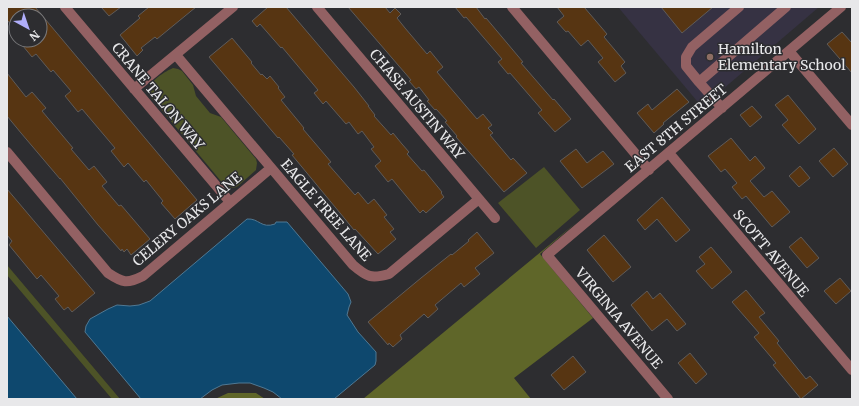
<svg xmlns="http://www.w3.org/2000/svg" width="859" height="406" font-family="Merriweather,serif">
  <rect width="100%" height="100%" fill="#2d2d30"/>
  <path fill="#363243" d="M 618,7 L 819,7 L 702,107 Z"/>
  <path fill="#4d5327" d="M 173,68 L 178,69 L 182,71 L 193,85 L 196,96 L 210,113 L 221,117 L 256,159 L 257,163 L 256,170 L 238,186 L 234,188 L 225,186 L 150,96 C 149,94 149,92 149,90 C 149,81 166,71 173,68 Z
    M 544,167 L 580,210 L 536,248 L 498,203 Z
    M 7,265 L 120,399 L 112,399 L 7,275 Z"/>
  <path fill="#5f6629" d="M 577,222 L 540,254 L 593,318 L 514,378 L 531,399 L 363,399 Z
    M 228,393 L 256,393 L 265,399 L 215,399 Z"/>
  <path fill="#0e486e" stroke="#4f7893" d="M 247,219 C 259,218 261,229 275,224 L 276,222 L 287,222 L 348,294 L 351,302 L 349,307 L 347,315 L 358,332 L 376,352 L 376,361 L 375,365 L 334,399 L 282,399 L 273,392 L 264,388 L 250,383 L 239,383 L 222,385 L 212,390 L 200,399 L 141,399 L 85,332 L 86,326 L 90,319 L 108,309 L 117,305 L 130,306 L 139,305 L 150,301 Z
    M 7,316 L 77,399 L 7,399 Z"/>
  <path fill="#573512" stroke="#5f5b59" d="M 7,7 L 35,7 L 197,200 L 175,219 L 161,203 L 163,201 L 146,180 L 144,182 L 128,163 L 124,167 L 111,151 L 115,148 L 82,109 L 78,112 L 65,96 L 71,91 L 53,70 L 51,72 L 36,54 L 32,57 L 18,40 L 40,40 L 40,16 L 16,16 L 16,30 L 7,20 Z
    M 101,7 L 121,7 L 109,16 Z
    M 149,7 L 196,7 L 157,39 L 155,37 L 141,48 L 143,50 L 137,56 L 120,35 L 140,18 L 138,16 Z
    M 268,7 L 286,7 L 354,87 L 369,106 L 368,106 L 375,115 L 374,116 L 391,135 L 393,133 L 402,144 L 409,152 L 407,154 L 422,171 L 424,170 L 442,192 L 441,193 L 444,197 L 426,213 L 423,210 L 420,213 L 392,179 L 388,182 L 375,166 L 381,161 L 371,149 L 374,147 L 362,131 L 358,134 L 349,122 L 346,124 L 326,101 L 323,104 L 314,93 L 318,90 L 282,47 L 281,48 L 260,24 L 257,27 L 252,21 Z
    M 348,7 L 385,7 L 390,13 L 395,8 L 401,14 L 397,18 L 405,28 L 427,54 L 430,51 L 443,67 L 437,72 L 477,119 L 483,114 L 492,125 L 488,128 L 493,133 L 490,135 L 511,160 L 513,158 L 527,173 L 504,192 L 456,137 L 457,136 L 445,122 L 447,121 L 436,109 L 435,110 L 427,101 L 429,100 L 419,87 L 416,89 L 409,81 L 411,80 Z
    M 455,7 L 476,7 L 485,19 L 486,18 L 523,62 L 521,63 L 553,100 L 554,99 L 571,119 L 555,132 L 538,113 L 542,110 L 510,73 L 508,74 L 498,62 L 502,59 L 466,17 L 464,18 Z
    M 557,7 L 584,7 L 607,34 L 604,37 L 625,62 L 621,66 L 626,73 L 615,82 L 598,62 L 603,58 L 588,40 L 581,46 L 568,31 L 566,32 L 557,22 L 564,16 Z
    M 661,7 L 713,7 L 682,33 Z
    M 842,32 L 852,43 L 852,73 L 827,44 Z
    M 232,38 L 252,62 L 251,63 L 261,75 L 262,74 L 267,79 L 270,76 L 279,87 L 278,88 L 285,97 L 281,100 L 304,128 L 303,129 L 331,162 L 328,164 L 355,195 L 358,192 L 368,204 L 374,199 L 387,215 L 384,217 L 394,229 L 390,232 L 396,239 L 378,254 L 355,229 L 354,230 L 345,219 L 292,155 L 294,154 L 279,137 L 278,138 L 209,57 Z
    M 7,73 L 26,97 L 32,92 L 46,108 L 42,111 L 73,148 L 71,149 L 89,170 L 94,166 L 107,182 L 102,186 L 119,206 L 121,205 L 150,239 L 131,255 L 127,249 L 124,252 L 122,249 L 121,251 L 98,225 L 60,178 L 60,179 L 21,133 L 7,116 Z
    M 677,89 L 689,102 L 663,123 L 664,124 L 654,133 L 637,113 L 648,104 L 652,110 Z
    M 788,95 L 816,129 L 799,144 L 782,125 L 788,120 L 775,105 Z
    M 752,106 L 762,117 L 750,127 L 740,115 Z
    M 731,138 L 750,161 L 755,156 L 765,168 L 750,181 L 764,197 L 772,191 L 790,212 L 772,227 L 746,196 L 742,199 L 732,187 L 737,183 L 725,169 L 721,172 L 708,156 Z
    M 834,148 L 848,164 L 833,177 L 819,161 Z
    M 576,149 L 587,163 L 603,151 L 614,164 L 582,188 L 560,161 Z
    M 800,166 L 810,178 L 799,187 L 789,176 Z
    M 7,189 L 95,293 L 72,312 L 68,307 L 64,310 L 55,299 L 59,296 L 41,275 L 37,279 L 9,245 L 12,241 L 7,235 Z
    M 662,197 L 690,230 L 676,242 L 657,219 L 645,230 L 637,220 Z
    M 477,232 L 494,253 L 475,268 L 480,274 L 464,287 L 461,283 L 435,305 L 438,309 L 428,318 L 424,314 L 400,335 L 402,339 L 393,347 L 389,343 L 388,345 L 368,322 L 421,278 L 451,254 L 452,255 L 469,241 L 468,240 Z
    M 604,235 L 631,267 L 613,282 L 587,250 Z
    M 801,237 L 819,258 L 807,268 L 789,247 Z
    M 711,247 L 732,272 L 712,289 L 696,271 L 705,264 L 699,257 Z
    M 840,278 L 851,291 L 836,304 L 824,291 Z
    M 746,290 L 765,313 L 759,317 L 779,341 L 777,343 L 806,379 L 810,376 L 818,385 L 801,399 L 773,365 L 776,363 L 754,337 L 759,333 L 732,302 Z
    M 647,291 L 653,299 L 660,293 L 686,324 L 677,331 L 667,319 L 652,331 L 631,305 Z
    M 690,353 L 707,374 L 696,384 L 678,363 Z
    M 573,356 L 586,372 L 564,390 L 551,375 Z"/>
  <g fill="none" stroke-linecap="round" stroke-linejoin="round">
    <path stroke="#936163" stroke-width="10" d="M 65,7 L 230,202
      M 317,7 L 495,218
      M 512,7 L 649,170
      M 789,51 L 852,125
      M 176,55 L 353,265 C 367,277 371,279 389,274 L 479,199
      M 699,82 L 686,66 L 686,57 L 692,47 L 739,7
      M 134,89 L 233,7
      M 722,108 L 699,82 L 786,7
      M 7,152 L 108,273 C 123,283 127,284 143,276 L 271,168
      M 669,153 L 852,370
      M 668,399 L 547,255 L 841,7"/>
  </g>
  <circle fill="#8d6e63" stroke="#2d2d30" stroke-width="1.5" cx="710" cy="57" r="4"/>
  <g text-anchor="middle" stroke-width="3" stroke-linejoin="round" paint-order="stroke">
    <g font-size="14" fill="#e8e8ea" stroke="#2d2d30" text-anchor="start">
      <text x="718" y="54">Hamilton<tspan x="718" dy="16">Elementary School</tspan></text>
    </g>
    <g font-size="14" fill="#e8e8ea" stroke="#2d2d30">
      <text transform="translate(158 96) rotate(50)" y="5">CRANE TALON WAY</text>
      <text transform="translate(417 104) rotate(50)" y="5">CHASE AUSTIN WAY</text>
      <text transform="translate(676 128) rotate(-40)" y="5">EAST 8TH STREET</text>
      <text transform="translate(326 210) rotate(49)" y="5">EAGLE TREE LANE</text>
      <text transform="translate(187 219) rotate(-40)" y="5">CELERY OAKS LANE</text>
      <text transform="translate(771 253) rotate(50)" y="5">SCOTT AVENUE</text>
      <text transform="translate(619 318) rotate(50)" y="5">VIRGINIA AVENUE</text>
    </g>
  </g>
  <rect width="859" height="406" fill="none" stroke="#e8e8ea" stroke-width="16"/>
  <g transform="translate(28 28) rotate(140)"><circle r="19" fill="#2d2d30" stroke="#78787a"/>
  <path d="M0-3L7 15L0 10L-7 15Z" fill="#b0aefa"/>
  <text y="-6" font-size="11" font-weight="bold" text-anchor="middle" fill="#e8e8ea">N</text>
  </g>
</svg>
